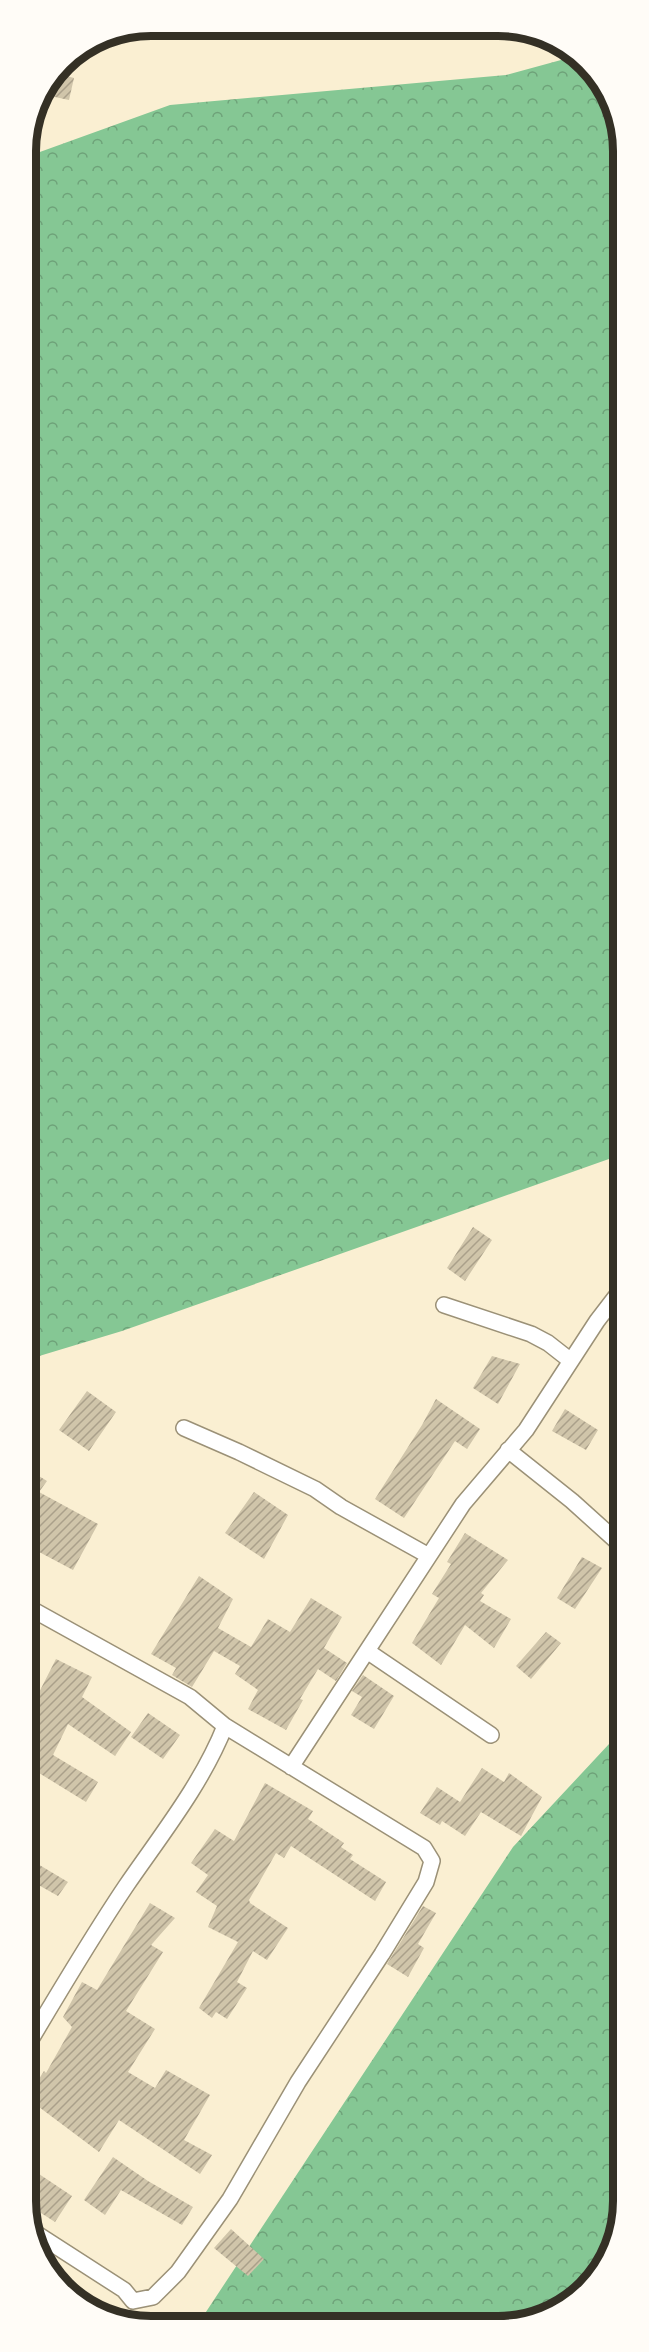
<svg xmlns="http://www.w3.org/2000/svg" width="649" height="2352" font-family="Karla,sans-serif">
  <defs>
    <pattern id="forest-crowns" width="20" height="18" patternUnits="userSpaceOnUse" patternTransform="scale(1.5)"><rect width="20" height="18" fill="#85c794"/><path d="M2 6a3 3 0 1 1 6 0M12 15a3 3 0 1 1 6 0" fill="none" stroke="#6ea279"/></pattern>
    <pattern id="building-hatch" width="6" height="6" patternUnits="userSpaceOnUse" patternTransform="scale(1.5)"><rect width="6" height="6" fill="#d0c5aa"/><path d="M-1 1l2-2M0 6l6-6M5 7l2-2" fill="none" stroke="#aaa08a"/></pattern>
  </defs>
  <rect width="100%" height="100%" fill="#faefd2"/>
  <path fill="url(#forest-crowns)" d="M 572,57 L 592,68 L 622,135 L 623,1154 L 122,1331 L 26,1360 L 26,157 L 170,105 L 506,75 Z
    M 623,1729 L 623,2208 L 592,2284 L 554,2313 L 514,2325 L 198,2324 L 513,1847 Z"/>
  <path fill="url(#building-hatch)" d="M 55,73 L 74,78 L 69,100 L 41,94 Z
    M 473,1227 L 492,1240 L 465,1281 L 447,1268 Z
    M 492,1356 L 520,1364 L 498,1404 L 473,1388 Z
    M 87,1391 L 116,1412 L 89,1451 L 59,1430 Z
    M 436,1399 L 480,1429 L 467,1449 L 455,1441 L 404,1518 L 375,1499 L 422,1425 Z
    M 565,1409 L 598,1430 L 586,1450 L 552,1431 Z
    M 26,1468 L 47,1481 L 39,1492 L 98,1524 L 73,1570 L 26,1545 Z
    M 254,1492 L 288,1515 L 264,1559 L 225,1533 Z
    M 465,1533 L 508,1560 L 481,1593 L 484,1595 L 480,1601 L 511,1619 L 494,1648 L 465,1625 L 441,1665 L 412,1643 L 439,1598 L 432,1594 L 451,1564 L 447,1562 Z
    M 582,1557 L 602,1568 L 575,1609 L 557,1598 Z
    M 199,1576 L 233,1599 L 218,1628 L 251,1647 L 268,1619 L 290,1632 L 311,1598 L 342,1617 L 324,1648 L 347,1663 L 336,1681 L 318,1669 L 300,1699 L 303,1700 L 286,1730 L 248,1709 L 258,1690 L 235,1674 L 240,1666 L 214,1651 L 192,1687 L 172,1675 L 176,1668 L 151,1654 Z
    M 546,1632 L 561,1643 L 531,1679 L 516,1666 Z
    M 56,1659 L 92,1677 L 82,1697 L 131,1732 L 115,1756 L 68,1724 L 53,1755 L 98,1782 L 86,1802 L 26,1765 L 26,1718 Z
    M 363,1675 L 394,1696 L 374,1729 L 351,1715 L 362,1697 L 352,1691 Z
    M 148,1713 L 180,1735 L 163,1759 L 131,1737 Z
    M 482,1768 L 504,1782 L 509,1773 L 542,1797 L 521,1836 L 481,1812 L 465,1836 L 442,1821 L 440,1825 L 420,1813 L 437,1787 L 460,1802 Z
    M 265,1783 L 313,1811 L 308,1819 L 344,1843 L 341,1847 L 353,1855 L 350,1859 L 386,1882 L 375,1901 L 291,1846 L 284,1858 L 276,1853 L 249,1900 L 250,1903 L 288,1928 L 267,1960 L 253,1951 L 237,1982 L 247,1988 L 227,2019 L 216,2012 L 212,2018 L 199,2008 L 238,1942 L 208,1927 L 217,1906 L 196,1892 L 208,1875 L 191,1863 L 215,1829 L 234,1841 Z
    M 26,1857 L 68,1882 L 58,1896 L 26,1878 Z
    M 150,1903 L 175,1918 L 151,1945 L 163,1952 L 126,2011 L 155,2029 L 128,2072 L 155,2088 L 166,2070 L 210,2095 L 184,2140 L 212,2155 L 200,2174 L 119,2120 L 99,2152 L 27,2098 L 44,2071 L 46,2073 L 72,2027 L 63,2017 L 82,1982 L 97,1990 Z
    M 423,1906 L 436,1913 L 418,1944 L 424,1948 L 408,1977 L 387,1964 Z
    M 113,2157 L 148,2181 L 193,2207 L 182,2225 L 121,2190 L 105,2215 L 84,2200 Z
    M 39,2174 L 72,2196 L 55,2222 L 27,2204 L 27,2194 Z
    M 231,2229 L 264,2259 L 248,2276 L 214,2248 Z"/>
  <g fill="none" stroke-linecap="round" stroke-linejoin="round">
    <defs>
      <path id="street" d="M 444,1305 L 531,1334 L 548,1343 L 571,1361
        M 184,1428 L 239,1452 L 315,1489 L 341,1507 L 429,1556
        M 508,1450 L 572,1501 L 623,1547
        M 26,1606 L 190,1697 L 225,1726 C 202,1784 161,1835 126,1886 C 91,1938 59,1992 27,2046
        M 367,1651 L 491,1735
        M 291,1767 L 463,1504 L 526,1430 L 597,1321 L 617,1295 L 623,1299
        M 34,2232 L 124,2290 L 133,2301 L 153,2297 L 178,2272 L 230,2199 L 298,2082 L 382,1954 L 426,1882 L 432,1861 L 424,1848 L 225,1726"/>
    </defs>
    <use href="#street" stroke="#9b9177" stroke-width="18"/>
    <use href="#street" stroke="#fff" stroke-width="15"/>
  </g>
  <path d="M0 0H649V2352H0ZM151 36H498A115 115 0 0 1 613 151V2201A115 115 0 0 1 498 2316H151A115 115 0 0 1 36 2201V151A115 115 0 0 1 151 36Z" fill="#fffcf7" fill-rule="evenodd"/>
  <path fill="none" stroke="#343025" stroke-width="8" d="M151 36H498A115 115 0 0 1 613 151V2201A115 115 0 0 1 498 2316H151A115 115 0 0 1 36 2201V151A115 115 0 0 1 151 36Z"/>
</svg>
